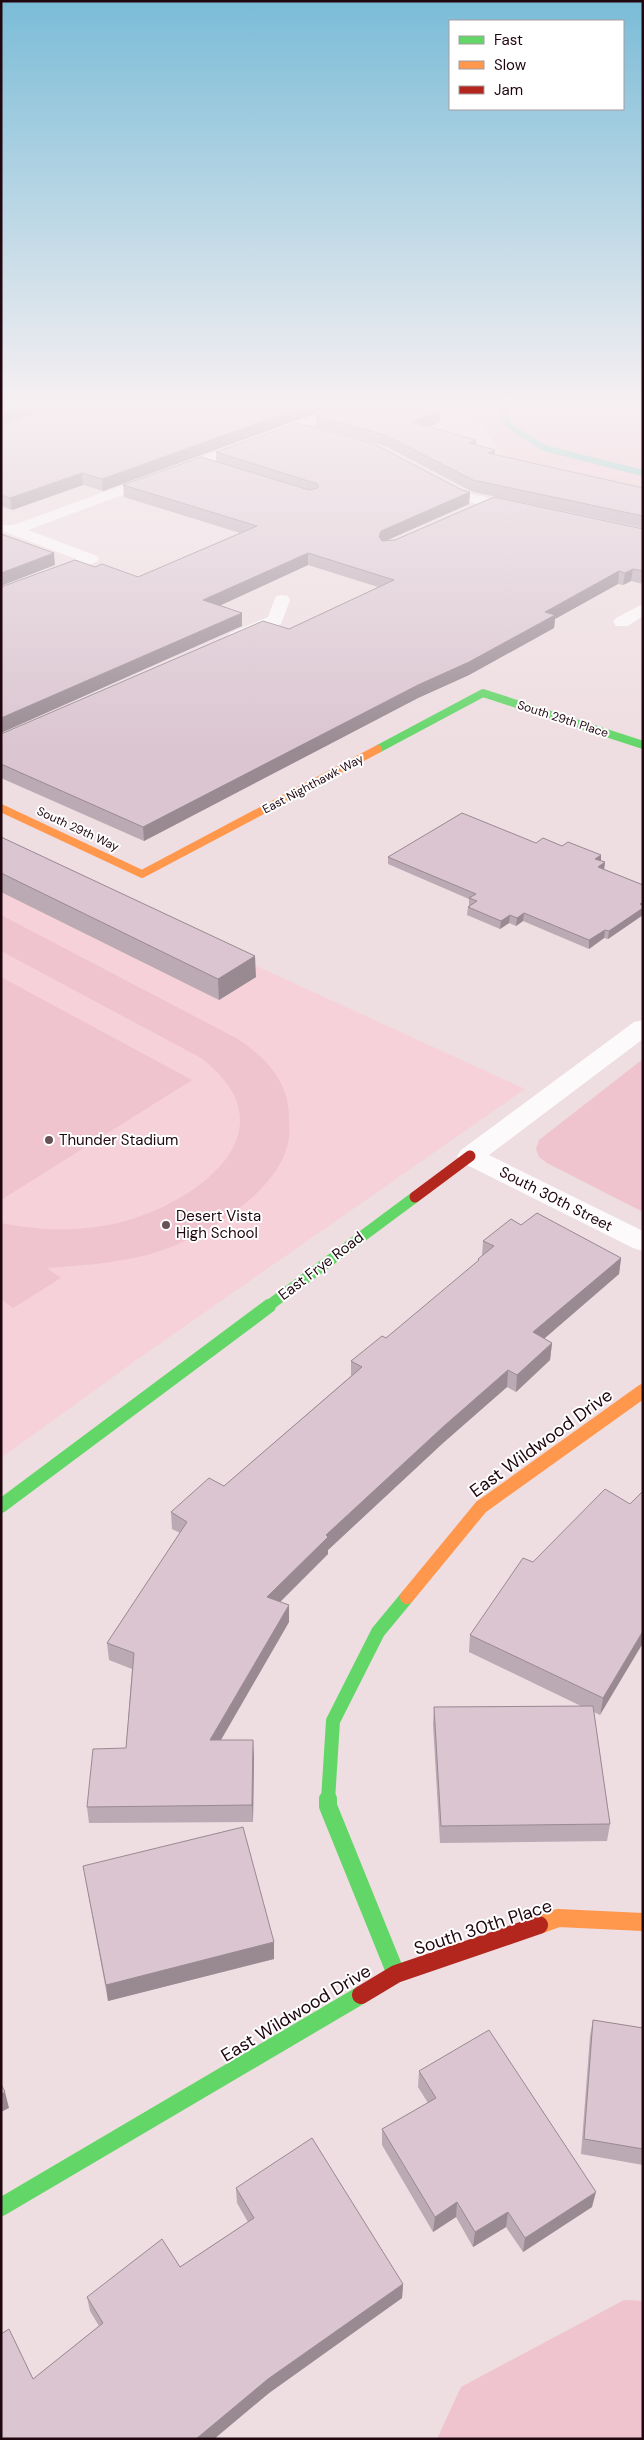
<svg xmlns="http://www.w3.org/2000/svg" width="644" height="2440" font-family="'DM Sans',sans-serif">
  <rect width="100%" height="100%" fill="#eedde1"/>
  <path fill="#f6d1da" d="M 1,847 L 121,904 L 525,1089 L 135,1361 L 1,1458 Z"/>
  <path fill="#efc4cf" d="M 471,407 L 616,407 L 622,412 L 643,418 L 643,489 L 507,462 Z
    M 1,915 L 238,1039 C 251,1048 265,1059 274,1072 C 284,1085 289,1102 289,1118 C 289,1125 290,1131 289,1138 C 282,1190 208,1234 163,1250 C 125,1263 86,1265 47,1268 L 61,1278 L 13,1308 L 1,1299 L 1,1223 C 40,1231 79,1232 118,1223 C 195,1204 297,1131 201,1058 L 1,951 Z
    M 1,977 L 192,1080 L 1,1200 Z
    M 643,1059 L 643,1212 L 547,1163 L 539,1157 L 536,1149 L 539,1140 Z
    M 624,2300 L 643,2301 L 643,2439 L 437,2439 L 461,2387 Z"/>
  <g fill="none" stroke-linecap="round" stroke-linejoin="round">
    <path stroke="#76c8bd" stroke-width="6" d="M 500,407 L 509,426 L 544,448 L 643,473"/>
    <path fill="#fcfafa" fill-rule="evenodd" d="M 340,407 L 360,407 L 28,530 L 97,556 L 99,559 L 97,562 L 1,599 L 1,588 L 76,559 L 2,531 L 2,525 L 13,525 Z
      M 437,478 L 472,494 L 526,507 L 529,510 L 521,515 L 462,500 L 432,485 L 430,482 Z
      M 282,595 L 288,596 L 290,600 L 281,624 L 242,641 L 230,641 L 227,637 L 230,633 L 268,617 L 276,596 Z
      M 643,604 L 643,616 L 628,626 L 616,626 L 613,622 L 616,618 Z
      M 643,1020 L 643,1039 L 489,1155 L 643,1231 L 643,1251 L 633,1248 L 461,1162 L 457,1156 L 461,1150 L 634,1022 Z"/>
    <path stroke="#63d668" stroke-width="8" d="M 378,749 L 483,693 L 643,745"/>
    <path stroke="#63d668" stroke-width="11" d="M 267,1307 L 415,1197"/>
    <path stroke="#63d668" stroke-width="14" d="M 1,1506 L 269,1306
      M 328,1800 L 333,1721 L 378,1632 L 407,1597"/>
    <path stroke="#63d668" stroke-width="18" d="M 328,1799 L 328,1806 L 396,1974
      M 1,2207 L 361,1995"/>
    <path stroke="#ff974d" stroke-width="8" d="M 1,808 L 142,874 L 378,749"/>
    <path stroke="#ff974d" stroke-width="14" d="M 407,1597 L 481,1507 L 643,1391"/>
    <path stroke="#ff974d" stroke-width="18" d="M 539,1925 L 558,1918 L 643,1922"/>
    <path stroke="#b3261e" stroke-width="11" d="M 415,1197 L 470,1156"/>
    <path stroke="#b3261e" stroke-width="18" d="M 361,1995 L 396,1974 L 539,1925"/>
  </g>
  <path fill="#bba9b3" d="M 333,407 L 103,491 L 83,485 L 12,510 L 1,506 L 1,425 Z
    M 316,416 L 440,422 L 428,427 L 476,445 L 495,450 L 495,455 L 643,488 L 643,528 L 473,492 L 385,446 L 316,427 Z
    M 216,452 L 470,492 L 469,504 L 387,540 L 643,529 L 643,584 L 631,581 L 623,585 L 618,584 L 555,619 L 554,628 L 469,675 L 418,698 L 144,841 L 1,778 L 1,734 L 289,629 L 378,587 L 308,565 L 220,605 L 242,613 L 242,626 L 95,567 L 138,577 L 240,533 L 124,497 L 123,485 L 216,462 Z
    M 1,837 L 256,977 L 219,1000 L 1,892 Z
    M 536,843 L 601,861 L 605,862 L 604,869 L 643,885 L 643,915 L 608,939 L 604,938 L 589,949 L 523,921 L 516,926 L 509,923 L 500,929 L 467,915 L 468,907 L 469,906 L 469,899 L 388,864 L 388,857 Z
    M 521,1225 L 621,1258 L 619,1274 L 544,1339 L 552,1343 L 550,1360 L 516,1392 L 507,1387 L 443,1443 L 328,1550 L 328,1554 L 280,1602 L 289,1622 L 221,1740 L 254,1756 L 253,1822 L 89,1823 L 87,1807 L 126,1748 L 132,1669 L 109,1660 L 107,1643 L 180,1533 L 172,1529 L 171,1512 L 224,1486 L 351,1376 L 351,1361 L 386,1338 L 478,1262 L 478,1259 L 482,1256 L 483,1241 Z
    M 643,1491 L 600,1715 L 594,1712 L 610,1824 L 607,1841 L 440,1843 L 433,1724 L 434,1707 L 581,1706 L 469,1652 L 470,1635 L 533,1562 L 630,1504 Z
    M 83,1866 L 274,1942 L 274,1959 L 108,2001 Z
    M 593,2020 L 643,2028 L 643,2165 L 581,2154 L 590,2036 Z
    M 419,2071 L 592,2207 L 523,2252 L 506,2227 L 473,2247 L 456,2217 L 433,2232 L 382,2145 L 382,2129 L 428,2103 L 418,2087 Z
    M 236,2188 L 403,2284 L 402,2298 L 269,2393 L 214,2439 L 1,2439 L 33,2379 L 99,2326 L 90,2311 L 87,2297 L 180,2267 L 248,2222 L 237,2203 Z"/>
  <path fill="#998a92" d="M 17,407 L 51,407 L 1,424 L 1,413 Z
    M 303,407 L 333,407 L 103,491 L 102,479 Z
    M 440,411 L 440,422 L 411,433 L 412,422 Z
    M 476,440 L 476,451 L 468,443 Z
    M 495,450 L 495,462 L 488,453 Z
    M 82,473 L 83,485 L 12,510 L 10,498 Z
    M 470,492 L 469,504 L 381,543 L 379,537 L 381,531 Z
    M 54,553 L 55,565 L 1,586 L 1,573 Z
    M 308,553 L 308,565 L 204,613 L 203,600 Z
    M 633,569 L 631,581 L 623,585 L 625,573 Z
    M 619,571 L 618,584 L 555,619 L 554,628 L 469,675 L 418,698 L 144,841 L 143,827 L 545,612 Z
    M 242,613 L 242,626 L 1,733 L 1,718 Z
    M 601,855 L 601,863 L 595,859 Z
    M 605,862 L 604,870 L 598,867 Z
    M 643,902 L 643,915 L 608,939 L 609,931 Z
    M 524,913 L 523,921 L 516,926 L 517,918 Z
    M 510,915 L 509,923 L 500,929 L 501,921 Z
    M 605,930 L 604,938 L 589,949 L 589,940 Z
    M 255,956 L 256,977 L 219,1000 L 218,979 Z
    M 621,1258 L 619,1274 L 532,1349 L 533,1332 Z
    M 552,1343 L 550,1360 L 516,1392 L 517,1375 Z
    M 508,1370 L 507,1387 L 443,1443 L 328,1550 L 328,1554 L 268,1614 L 267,1597 L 326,1535 L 444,1426 Z
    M 289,1605 L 289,1622 L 211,1757 L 210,1740 Z
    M 643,1631 L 643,1643 L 600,1715 L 603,1698 Z
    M 253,1740 L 254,1756 L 253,1822 L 252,1805 Z
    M 274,1942 L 274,1959 L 108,2001 L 106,1985 Z
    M 5,2092 L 9,2108 L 1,2112 L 1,2094 Z
    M 596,2192 L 592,2207 L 523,2252 L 525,2238 Z
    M 457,2202 L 456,2217 L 433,2232 L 435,2217 Z
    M 508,2212 L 506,2227 L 473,2247 L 475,2232 Z
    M 403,2284 L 402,2298 L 269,2393 L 214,2439 L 196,2439 L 268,2379 Z"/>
  <path fill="#dac5d0" stroke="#998a92" d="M 1,407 L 17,407 L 1,413 Z
    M 52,407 L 303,407 L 102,479 L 82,473 L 10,498 L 1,495 L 1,425 Z
    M 336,407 L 426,407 L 440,411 L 412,422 L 476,440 L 468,443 L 495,450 L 488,453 L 643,488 L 643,516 L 473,480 L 385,435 L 316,416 Z
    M 297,423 L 374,444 L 462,490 L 470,492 L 381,531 L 379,537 L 382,541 L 395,540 L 494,497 L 643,529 L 643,571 L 633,569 L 625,573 L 619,571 L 545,612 L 555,615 L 469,662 L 418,685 L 143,827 L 1,764 L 1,734 L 263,621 L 289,629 L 394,580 L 308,553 L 203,600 L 242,613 L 1,718 L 1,587 L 75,560 L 95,567 L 102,564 L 138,577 L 257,526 L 123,485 L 201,457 L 309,490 L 318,488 L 318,484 L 216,452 Z
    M 1,534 L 54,553 L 1,573 Z
    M 462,813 L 536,843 L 543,838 L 562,846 L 568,842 L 601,855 L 595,859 L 605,862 L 598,867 L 643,885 L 643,902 L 640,904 L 643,906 L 643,908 L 609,931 L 605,930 L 589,940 L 524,913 L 517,918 L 510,915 L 501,921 L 468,907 L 477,901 L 469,898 L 476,894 L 388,857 Z
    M 1,837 L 255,956 L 218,979 L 1,873 Z
    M 537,1213 L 621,1258 L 533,1332 L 552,1343 L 517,1375 L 508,1370 L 444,1426 L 326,1535 L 328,1537 L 267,1597 L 289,1605 L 210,1740 L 253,1740 L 252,1805 L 87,1807 L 93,1749 L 126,1748 L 134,1653 L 107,1643 L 187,1522 L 171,1512 L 209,1478 L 224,1486 L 362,1367 L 351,1361 L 382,1336 L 386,1338 L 479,1260 L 478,1259 L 494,1246 L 483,1241 L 511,1219 L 521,1225 Z
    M 605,1489 L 630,1504 L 643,1491 L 643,1631 L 603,1698 L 470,1635 L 523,1558 L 533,1562 Z
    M 593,1706 L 610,1824 L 441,1826 L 434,1707 Z
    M 243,1827 L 274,1942 L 106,1985 L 83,1866 Z
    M 593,2020 L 643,2028 L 643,2149 L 584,2139 Z
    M 489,2030 L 596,2192 L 525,2238 L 508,2212 L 475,2232 L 457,2202 L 435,2217 L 382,2129 L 436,2098 L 419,2071 Z
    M 1,2084 L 5,2092 L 1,2094 Z
    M 312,2138 L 403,2284 L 268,2379 L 196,2439 L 1,2439 L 1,2334 L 9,2329 L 33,2379 L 103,2323 L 87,2297 L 162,2239 L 180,2267 L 254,2218 L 236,2188 Z"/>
  <linearGradient id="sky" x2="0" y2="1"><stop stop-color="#7abcd7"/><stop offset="0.54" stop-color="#f7f0f2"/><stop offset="1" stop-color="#f7f0f2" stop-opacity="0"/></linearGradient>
  <rect width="644" height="749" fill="url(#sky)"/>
  <g fill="#685158" stroke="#fff" stroke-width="2">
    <circle cx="49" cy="1140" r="5"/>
    <circle cx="166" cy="1225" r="5"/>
  </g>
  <g text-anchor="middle" stroke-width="4" stroke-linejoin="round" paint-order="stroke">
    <g font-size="12" fill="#20060f" stroke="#fff">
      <text transform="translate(563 719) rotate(18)" y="4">South 29th Place</text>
      <text transform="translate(313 784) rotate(-28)" y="4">East Nighthawk Way</text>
      <text transform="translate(78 829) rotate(25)" y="4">South 29th Way</text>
    </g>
    <g font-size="15" fill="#20060f" stroke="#fff" text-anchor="start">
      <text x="59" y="1145">Thunder Stadium</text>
      <text x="176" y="1221">Desert Vista<tspan x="176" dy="17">High School</tspan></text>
    </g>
    <g font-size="15" fill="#20060f" stroke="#fff">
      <text transform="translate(556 1199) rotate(27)" y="5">South 30th Street</text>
      <text transform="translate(321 1266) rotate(-37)" y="5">East Frye Road</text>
    </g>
    <g font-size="18" fill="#20060f" stroke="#fff">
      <text transform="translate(541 1443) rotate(-36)" y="6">East Wildwood Drive</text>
      <text transform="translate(483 1927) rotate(-18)" y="6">South 30th Place</text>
      <text transform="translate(296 2013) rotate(-31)" y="6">East Wildwood Drive</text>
    </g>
  </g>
  <rect width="644" height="2440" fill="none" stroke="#20060f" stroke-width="5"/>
  <rect x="449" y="20" width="175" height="90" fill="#ffffff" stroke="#a69b9f"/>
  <rect x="459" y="36" width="25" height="8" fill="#63d668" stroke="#a69b9f"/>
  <text x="494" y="45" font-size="15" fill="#20060f">Fast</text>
  <rect x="459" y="61" width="25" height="8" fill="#ff974d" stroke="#a69b9f"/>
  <text x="494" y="70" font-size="15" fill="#20060f">Slow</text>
  <rect x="459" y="86" width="25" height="8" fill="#b3261e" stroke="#a69b9f"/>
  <text x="494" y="95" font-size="15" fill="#20060f">Jam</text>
</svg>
